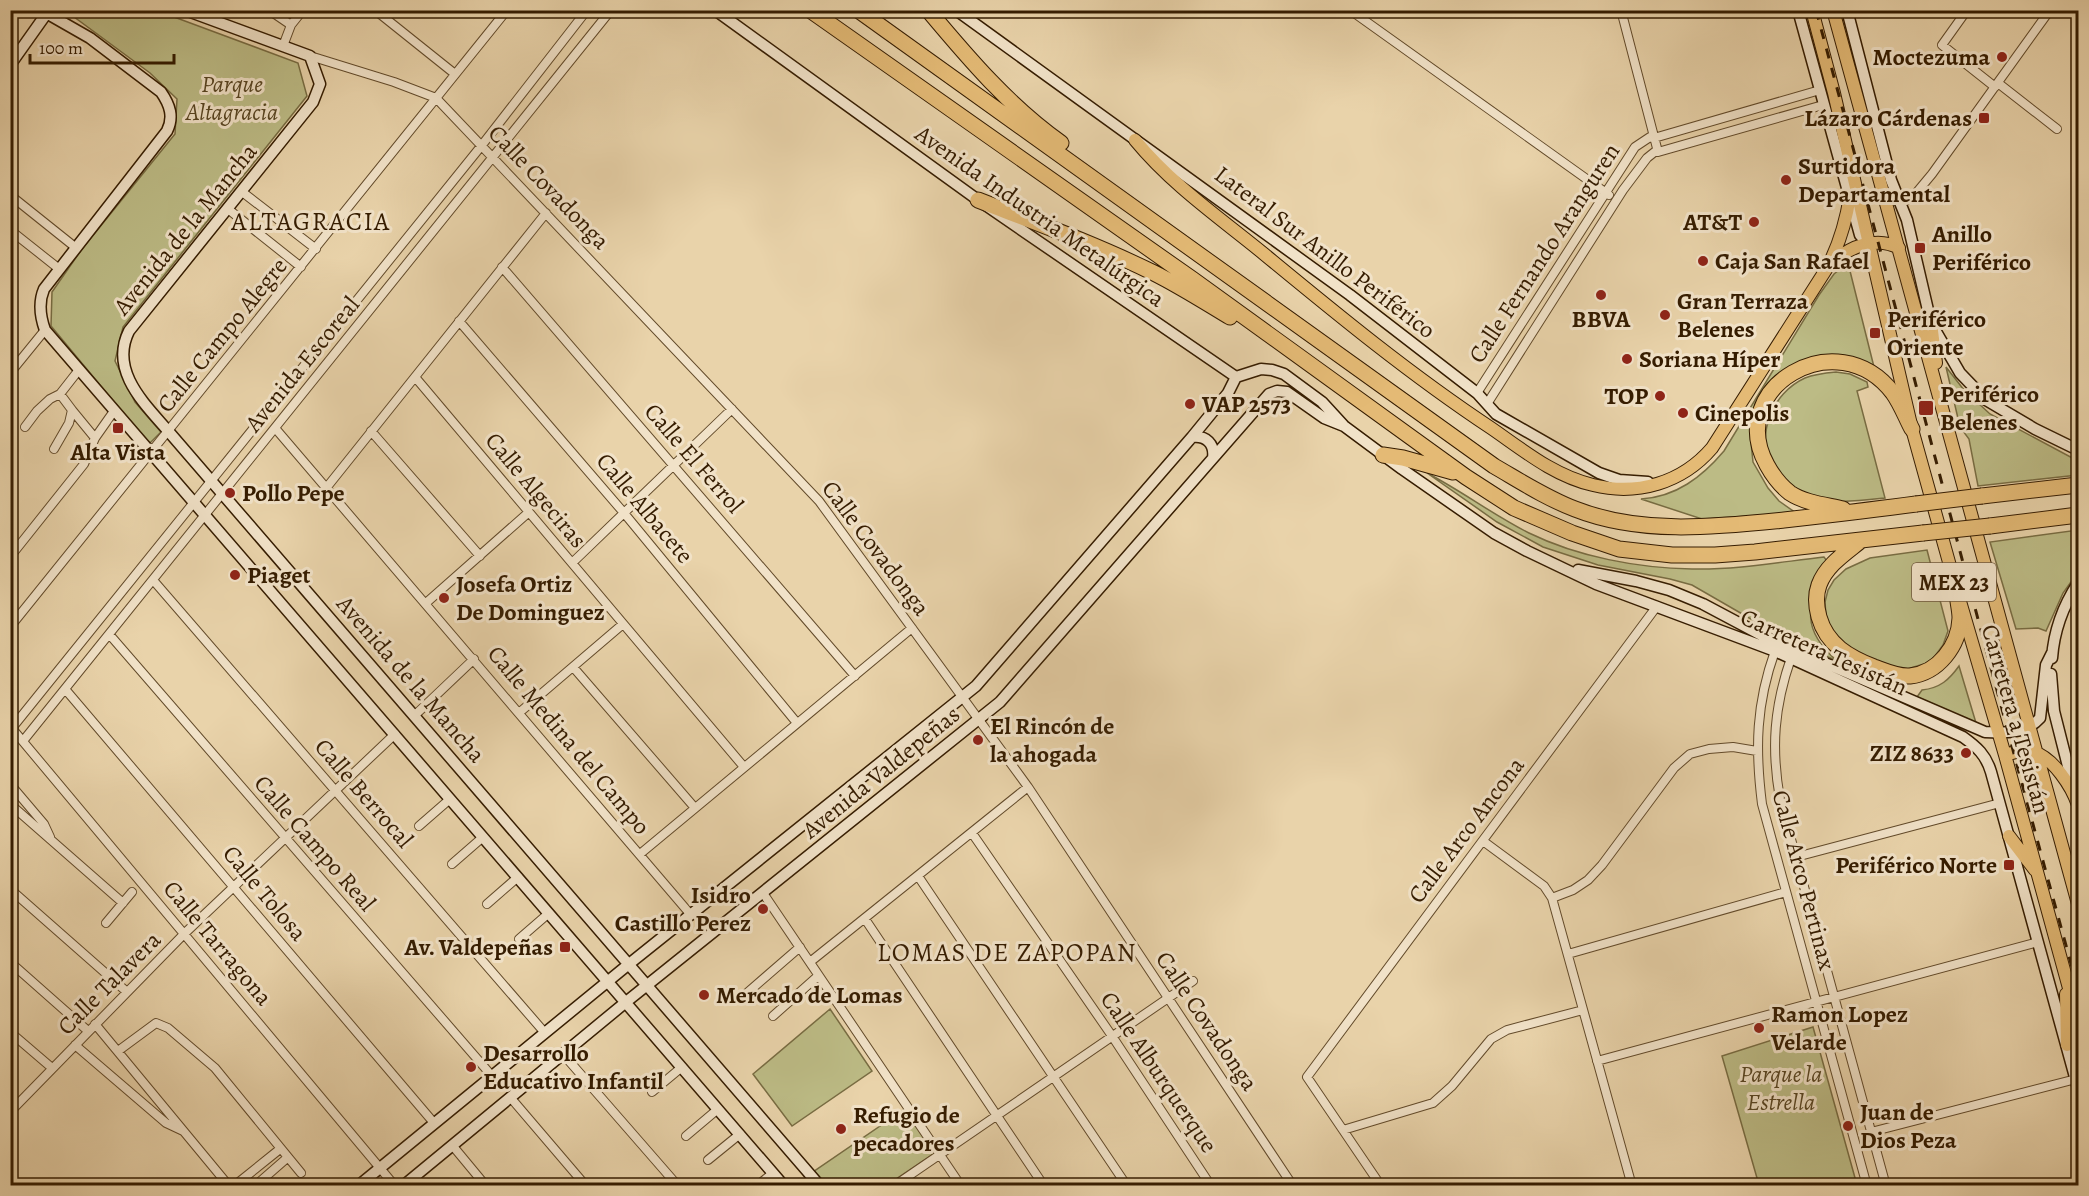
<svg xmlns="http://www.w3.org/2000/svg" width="2089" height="1196" font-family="Alegreya,serif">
  <rect width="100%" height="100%" fill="#e9d3aa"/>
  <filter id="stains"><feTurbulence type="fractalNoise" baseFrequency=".00333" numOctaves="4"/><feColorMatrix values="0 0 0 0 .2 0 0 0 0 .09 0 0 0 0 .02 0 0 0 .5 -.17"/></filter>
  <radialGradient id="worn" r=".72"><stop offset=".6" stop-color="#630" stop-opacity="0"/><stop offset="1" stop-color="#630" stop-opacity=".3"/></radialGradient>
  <path fill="#bcbb85" stroke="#786c42" stroke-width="1.5" d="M 66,11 L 158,11 L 298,63 L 307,96 L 123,327 L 115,361 L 135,402 L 161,432 L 149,444 L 51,326 L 52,292 L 82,249 L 175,134 L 177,99 L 150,73 Z
    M 1848,263 L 1875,371 L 1844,357 L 1828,355 L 1807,360 L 1753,417 L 1750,433 L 1753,462 L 1768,488 L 1779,501 L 1796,513 L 1702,519 L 1641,499 C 1676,497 1702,477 1724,451 L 1819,295 L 1834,274 Z
    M 1946,367 L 1964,390 L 1990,414 L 2078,461 L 2078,475 L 1978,486 L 1969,439 L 1960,427 Z
    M 1836,372 L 1850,374 L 1867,382 L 1868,387 L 1857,391 L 1885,498 C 1859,501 1829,505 1803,495 C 1797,493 1791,485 1786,480 C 1782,476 1776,472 1773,467 C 1755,435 1772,393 1805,378 C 1815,374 1825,373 1836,372 Z
    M 1427,473 C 1462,491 1493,515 1529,533 C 1578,557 1638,568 1692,569 C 1736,570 1780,562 1824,557 L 1827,561 C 1810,604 1797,626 1837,661 L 1777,634 L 1692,585 L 1670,579 L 1598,565 L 1543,547 L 1497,522 Z
    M 2078,530 L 2078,572 L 2063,593 L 2046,631 L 2038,628 L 2016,629 L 1990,542 Z
    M 1927,550 L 1948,631 L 1943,645 L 1935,656 L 1927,663 L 1904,670 L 1848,651 L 1829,628 L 1826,616 L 1825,602 L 1828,590 L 1834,580 L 1846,569 L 1870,558 Z
    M 1959,666 L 1976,723 L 1917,697 L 1922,690 C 1940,688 1949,680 1959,666 Z
    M 830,1009 L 872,1071 L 792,1126 L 753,1074 Z
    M 1813,1027 L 1857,1185 L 1759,1185 L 1722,1056 Z
    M 905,1109 L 936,1152 L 887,1185 L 824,1185 L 813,1172 Z"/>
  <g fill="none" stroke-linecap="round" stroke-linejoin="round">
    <defs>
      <path id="street" d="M 269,10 L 291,25
        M 375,10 L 455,74
        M 1350,10 L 1609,195
        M 1621,10 L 1658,152
        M 1967,10 L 1942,45 L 1995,87
        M 283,46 L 291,25 L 303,10
        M 310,56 L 394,82 L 436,98 L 819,501 L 1028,787 L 1293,1186
        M 1998,83 L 2057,129
        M 241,191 L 316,249
        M 10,195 L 75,247
        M 1900,203 L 1912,198 L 1932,174 L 2050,10
        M 228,209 L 301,267
        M 10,230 L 58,268
        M 502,267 L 855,676
        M 459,321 L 624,513 L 797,723
        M 10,373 L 45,330
        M 415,377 L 744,767
        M 1477,393 L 1635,147 L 1650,137 L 1654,138 L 1820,90
        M 1487,404 L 1623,190 L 1647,158 L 1657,150 L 1658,152 L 1823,105
        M 72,410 L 95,438
        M 25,427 L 37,411 L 50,399 L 60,394 L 78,371
        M 275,428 L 691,915
        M 371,431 L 480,556
        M 54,449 L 69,423 L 72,410 L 60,394
        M 327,487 L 546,213
        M 10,557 L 84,464 L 95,438 L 114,411
        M 572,563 L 732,409
        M 153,580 L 545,1033
        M 426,603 L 529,512
        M 10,627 L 507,10
        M 109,634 L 492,1076
        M 1775,651 C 1756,704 1755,748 1762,804 L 1867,1186
        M 1791,658 C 1774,707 1771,748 1780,799 L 1886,1186
        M 573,667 L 695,808
        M 65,689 L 434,1123
        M 520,712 L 623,624
        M 414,716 L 474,659
        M 10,726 L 395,1186
        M 12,728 L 482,145 L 587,10
        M 23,741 L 611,10
        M 10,784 L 44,824 L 50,837
        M 10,804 L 123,903
        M 419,826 L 450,799
        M 972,833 L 1112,1036 L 1211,1186
        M 1483,841 L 1544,886 L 1552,898 L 1632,1186
        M 640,854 L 912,628
        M 1796,857 L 2000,803
        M 452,864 L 483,837
        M 918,876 L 1127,1186
        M 10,889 L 127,992
        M 763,893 L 961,1186
        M 1552,898 L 1573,890 L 1588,880 L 1602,865 L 1674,768 L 1690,754 L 1709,749 L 1733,747 L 1757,751
        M 487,904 L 518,877
        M 865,919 L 1044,1186
        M 106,923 L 132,892
        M 519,939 L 549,913
        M 1568,954 L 1786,892
        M 10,962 L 88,1031
        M 810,962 L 1028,787
        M 747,993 L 800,947
        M 773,1016 L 818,976
        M 95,1024 L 229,1186
        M 10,1032 L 52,1068
        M 75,1045 L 166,1123 L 183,1131
        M 118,1051 L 156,1023 L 168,1028 L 215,1068 L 301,1173
        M 563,1054 L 678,1186
        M 1597,1061 L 2038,942
        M 652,1092 L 682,1067
        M 510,1097 L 586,1186
        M 10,1112 L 185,933 L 395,734
        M 1343,1130 L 1433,1103 L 1452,1086 L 1491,1039 L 1507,1030 L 1583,1010
        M 1871,1132 L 2076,1079
        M 686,1136 L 718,1109
        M 452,1145 L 486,1186
        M 708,1160 L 740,1134
        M 234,1186 L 280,1149
        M 255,1186 L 287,1158
        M 757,1186 L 773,1173
        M 894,1186 L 1193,981
        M 1381,1186 L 1307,1077 L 1657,606"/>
      <path id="secondary" d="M 41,10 L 90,38 L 161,92 C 170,105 174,117 167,131 L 44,289 C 38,303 40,316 45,330 L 784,1186
        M 185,10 L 310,56 L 320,84 L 313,102 L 129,331 C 109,371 145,404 169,432 L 820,1186
        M 715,10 L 978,200 L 1236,377
        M 956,10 L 1350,295 L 1477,393 L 1496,414 L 1599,473 L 1619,480 L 1648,482
        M 1798,10 L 1860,235 L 1868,244
        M 1847,10 L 1891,180 L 1907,220 L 1931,323 L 1960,373 L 1986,400 L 2035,429 L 2078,450
        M 10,65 L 49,10
        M 1236,377 L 1261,369 L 1272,370 L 1284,374 L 1322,402 L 1344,426 L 1402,469 L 1494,533 L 1527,551 L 1596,584 L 1775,651 L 1963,737 C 1977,747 1986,755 1991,772 L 2078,1088
        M 1192,437 C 1206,435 1215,444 1213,458
        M 1578,570 L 1636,581 L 1669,590 L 1703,604 L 1767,638 L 1985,732 C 2004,733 2026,734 2040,718 L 2046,665 L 2052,653
        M 2052,658 C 2054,630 2063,606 2078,583
        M 2051,674 L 2054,711 L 2074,790
        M 358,1186 L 629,964 L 976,686 L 1192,437 L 1228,393 L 1236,377
        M 403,1186 L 626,1002 L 1000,702 L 1269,394 L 1277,391 L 1287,392 L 1324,418 L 1344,426"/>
      <path id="primary" d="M 1812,10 L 1834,93 L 1912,429 L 1957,591 L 2005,755 L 2078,1021
        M 1833,10 L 2078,904
        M 1135,140 C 1172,185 1220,218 1264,254 C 1338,315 1411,375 1491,428 C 1523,450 1554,476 1593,485 C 1637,496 1682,483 1712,448 L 1827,268 C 1839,245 1846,222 1850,196
        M 1832,263 C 1850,246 1877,236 1899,248
        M 1931,323 L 1936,363
        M 2005,755 C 2014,752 2024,750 2033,752 C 2053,757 2072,787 2078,805
        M 2009,836 L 2035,870
        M 2066,994 L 2067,1045"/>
      <path id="highway" d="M 810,10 L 1192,279 L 1466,477 L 1514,508 L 1572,533 L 1619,549 L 1672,555 L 1715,555 L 1755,552 L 1923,533
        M 858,10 L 1494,466 C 1520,481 1546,498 1575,509 C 1641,535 1714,527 1784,520 C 1828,515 1872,510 1916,504
        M 928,10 C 969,59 1009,106 1061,143
        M 978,200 C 1037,223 1097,245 1154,273 C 1180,286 1205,302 1230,317
        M 1383,455 L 1403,458 L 1453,472
        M 1982,496 L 2078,485
        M 1843,509 C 1826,505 1805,503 1790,493 C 1781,486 1773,476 1767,465 C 1724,388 1837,320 1893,393 C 1901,404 1906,418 1912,429
        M 1990,526 L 2078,515
        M 1859,542 C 1844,554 1826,566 1819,585 C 1815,596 1816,606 1819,617 C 1827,645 1849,657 1874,667 C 1885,671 1898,677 1910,676 C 1938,673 1959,646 1960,618 C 1960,609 1957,600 1957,591"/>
    </defs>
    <use href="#street" stroke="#624a2a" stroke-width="10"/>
    <use href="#secondary" stroke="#351c00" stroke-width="13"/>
    <use href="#primary" stroke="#351c00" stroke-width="14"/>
    <use href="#highway" stroke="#351c00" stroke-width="17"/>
    <use href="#street" stroke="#f1e2c8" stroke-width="8"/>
    <use href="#secondary" stroke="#f1e2c8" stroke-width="10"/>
    <use href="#primary" stroke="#e4ba75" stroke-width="12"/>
    <use href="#highway" stroke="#e4ba75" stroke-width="15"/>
    <path stroke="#351c00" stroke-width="3" stroke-dasharray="10 10" stroke-linecap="butt" d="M 1816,10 C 1904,336 1988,663 2078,989"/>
    <defs>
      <path id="highway-bridge" d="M 1916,504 L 1982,496
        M 1923,533 L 1990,526"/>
    </defs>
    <use href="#highway-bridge" stroke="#351c00" stroke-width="17" stroke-linecap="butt"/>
    <use href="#highway-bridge" stroke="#e4ba75" stroke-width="15"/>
  </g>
  <g fill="#8f2418" stroke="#f1e2c8" stroke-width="2">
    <circle cx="2002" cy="57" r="6"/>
    <rect x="1978" y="112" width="12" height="12" rx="3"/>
    <circle cx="1786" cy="180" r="6"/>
    <circle cx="1754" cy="222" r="6"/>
    <rect x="1914" y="242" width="12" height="12" rx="3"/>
    <circle cx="1703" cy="261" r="6"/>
    <circle cx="1601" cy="295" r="6"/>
    <circle cx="1665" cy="315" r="6"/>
    <rect x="1869" y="327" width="12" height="12" rx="3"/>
    <circle cx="1627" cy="359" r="6"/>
    <circle cx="1660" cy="396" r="6"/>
    <circle cx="1190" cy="404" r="6"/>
    <rect x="1918" y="400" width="16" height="16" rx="3"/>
    <circle cx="1683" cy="413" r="6"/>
    <rect x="112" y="422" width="12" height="12" rx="3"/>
    <circle cx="230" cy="493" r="6"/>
    <circle cx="235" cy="575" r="6"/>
    <circle cx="444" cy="598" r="6"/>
    <circle cx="978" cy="740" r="6"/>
    <circle cx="1966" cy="753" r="6"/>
    <rect x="2003" y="859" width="12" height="12" rx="3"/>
    <circle cx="763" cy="909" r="6"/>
    <rect x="559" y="941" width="12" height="12" rx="3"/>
    <circle cx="704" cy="995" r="6"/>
    <circle cx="1759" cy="1028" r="6"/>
    <circle cx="471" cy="1067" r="6"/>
    <circle cx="1848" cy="1126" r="6"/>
    <circle cx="841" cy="1129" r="6"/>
  </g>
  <g text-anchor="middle" stroke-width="6" stroke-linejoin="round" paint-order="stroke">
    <rect fill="#f1e2c8" stroke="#6d573c" stroke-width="1.5" x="1912" y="563" width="84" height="38" rx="4.5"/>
    <g font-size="22" font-weight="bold" fill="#351c00">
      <text x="1954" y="590">MEX 23</text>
    </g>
    <g font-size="24" font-weight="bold" fill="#351c00" stroke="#f1e2c8" text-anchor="start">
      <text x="1990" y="65" text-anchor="end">Moctezuma</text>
      <text x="1972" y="126" text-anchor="end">Lázaro Cárdenas</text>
      <text x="1798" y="174">Surtidora<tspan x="1798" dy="28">Departamental</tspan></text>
      <text x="1742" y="230" text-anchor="end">AT&amp;T</text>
      <text x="1932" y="242">Anillo<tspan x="1932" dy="28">Periférico</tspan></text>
      <text x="1715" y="269">Caja San Rafael</text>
      <text x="1677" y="309">Gran Terraza<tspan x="1677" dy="28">Belenes</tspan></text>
      <text x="1601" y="327" text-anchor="middle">BBVA</text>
      <text x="1887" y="327">Periférico<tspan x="1887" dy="28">Oriente</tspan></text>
      <text x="1639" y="367">Soriana Híper</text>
      <text x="1940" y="402">Periférico<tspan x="1940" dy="28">Belenes</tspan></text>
      <text x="1648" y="404" text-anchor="end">TOP</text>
      <text x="1202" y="412">VAP 2573</text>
      <text x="1695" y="421">Cinepolis</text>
      <text x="118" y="460" text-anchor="middle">Alta Vista</text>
      <text x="242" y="501">Pollo Pepe</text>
      <text x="247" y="583">Piaget</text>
      <text x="456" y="592">Josefa Ortiz<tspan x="456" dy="28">De Dominguez</tspan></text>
      <text x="990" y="734">El Rincón de<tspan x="990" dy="28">la ahogada</tspan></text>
      <text x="1954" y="761" text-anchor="end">ZIZ 8633</text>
      <text x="1997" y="873" text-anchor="end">Periférico Norte</text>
      <text x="751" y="903" text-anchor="end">Isidro<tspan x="751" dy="28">Castillo Perez</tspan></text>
      <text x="553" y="955" text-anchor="end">Av. Valdepeñas</text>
      <text x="716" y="1003">Mercado de Lomas</text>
      <text x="1771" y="1022">Ramon Lopez<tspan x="1771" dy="28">Velarde</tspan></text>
      <text x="483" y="1061">Desarrollo<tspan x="483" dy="28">Educativo Infantil</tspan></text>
      <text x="1860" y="1120">Juan de<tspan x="1860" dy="28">Dios Peza</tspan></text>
      <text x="853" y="1123">Refugio de<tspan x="853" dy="28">pecadores</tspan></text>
    </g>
    <g font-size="24" font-style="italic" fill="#574421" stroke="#f1e2c8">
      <text x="232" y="92">Parque<tspan x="232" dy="28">Altagracia</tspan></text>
      <text x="1781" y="1082">Parque la<tspan x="1781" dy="28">Estrella</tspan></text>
    </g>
    <g font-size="24" fill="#351c00" stroke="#f1e2c8">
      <text transform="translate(549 187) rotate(46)" y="8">Calle Covadonga</text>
      <text transform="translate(1040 216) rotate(35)" y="8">Avenida Industria Metalúrgica</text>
      <text transform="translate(185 229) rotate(-51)" y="8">Avenida de la Mancha</text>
      <text transform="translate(1325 252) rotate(37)" y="8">Lateral Sur Anillo Periférico</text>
      <text transform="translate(1544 253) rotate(-57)" y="8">Calle Fernando Aranguren</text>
      <text transform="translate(222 335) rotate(-51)" y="8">Calle Campo Alegre</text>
      <text transform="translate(302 364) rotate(-51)" y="8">Avenida Escoreal</text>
      <text transform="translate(694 458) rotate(49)" y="8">Calle El Ferrol</text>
      <text transform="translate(536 490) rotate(50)" y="8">Calle Algeciras</text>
      <text transform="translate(645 508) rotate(50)" y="8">Calle Albacete</text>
      <text transform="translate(876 548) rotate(53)" y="8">Calle Covadonga</text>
      <text transform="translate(1824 652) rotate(24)" y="8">Carretera Tesistán</text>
      <text transform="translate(411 679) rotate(49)" y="8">Avenida de la Mancha</text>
      <text transform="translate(2016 719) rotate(74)" y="8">Carretera a Tesistán</text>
      <text transform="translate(569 740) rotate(50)" y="8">Calle Medina del Campo</text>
      <text transform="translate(881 772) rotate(-39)" y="8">Avenida Valdepeñas</text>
      <text transform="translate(364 793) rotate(49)" y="8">Calle Berrocal</text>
      <text transform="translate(1466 830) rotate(-53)" y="8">Calle Arco Ancona</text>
      <text transform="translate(315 843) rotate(49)" y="8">Calle Campo Real</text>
      <text transform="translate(1804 880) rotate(75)" y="8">Calle Arco Pertinax</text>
      <text transform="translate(265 893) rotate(50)" y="8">Calle Tolosa</text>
      <text transform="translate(218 943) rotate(50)" y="8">Calle Tarragona</text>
      <text transform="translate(109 983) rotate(-45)" y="8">Calle Talavera</text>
      <text transform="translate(1207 1021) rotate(56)" y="8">Calle Covadonga</text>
      <text transform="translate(1159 1072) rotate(56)" y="8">Calle Alburquerque</text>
    </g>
    <g font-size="26" letter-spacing="1.5" fill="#351c00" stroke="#f1e2c8">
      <text x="311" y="230">ALTAGRACIA</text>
      <text x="1007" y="961">LOMAS DE ZAPOPAN</text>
    </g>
  </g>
  <rect width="2089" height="1196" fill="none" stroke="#e9d3aa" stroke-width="36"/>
  <rect x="12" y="12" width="2065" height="1172" fill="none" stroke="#351c00" stroke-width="3"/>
  <rect x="18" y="18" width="2053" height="1160" fill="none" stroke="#351c00" stroke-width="1.5"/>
  <path d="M30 54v9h144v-9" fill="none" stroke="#351c00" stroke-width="3"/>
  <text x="39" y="54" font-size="18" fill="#351c00" stroke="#f1e2c8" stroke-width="4.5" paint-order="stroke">100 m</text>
  <rect width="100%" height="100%" filter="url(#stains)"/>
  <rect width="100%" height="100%" fill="url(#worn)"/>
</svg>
